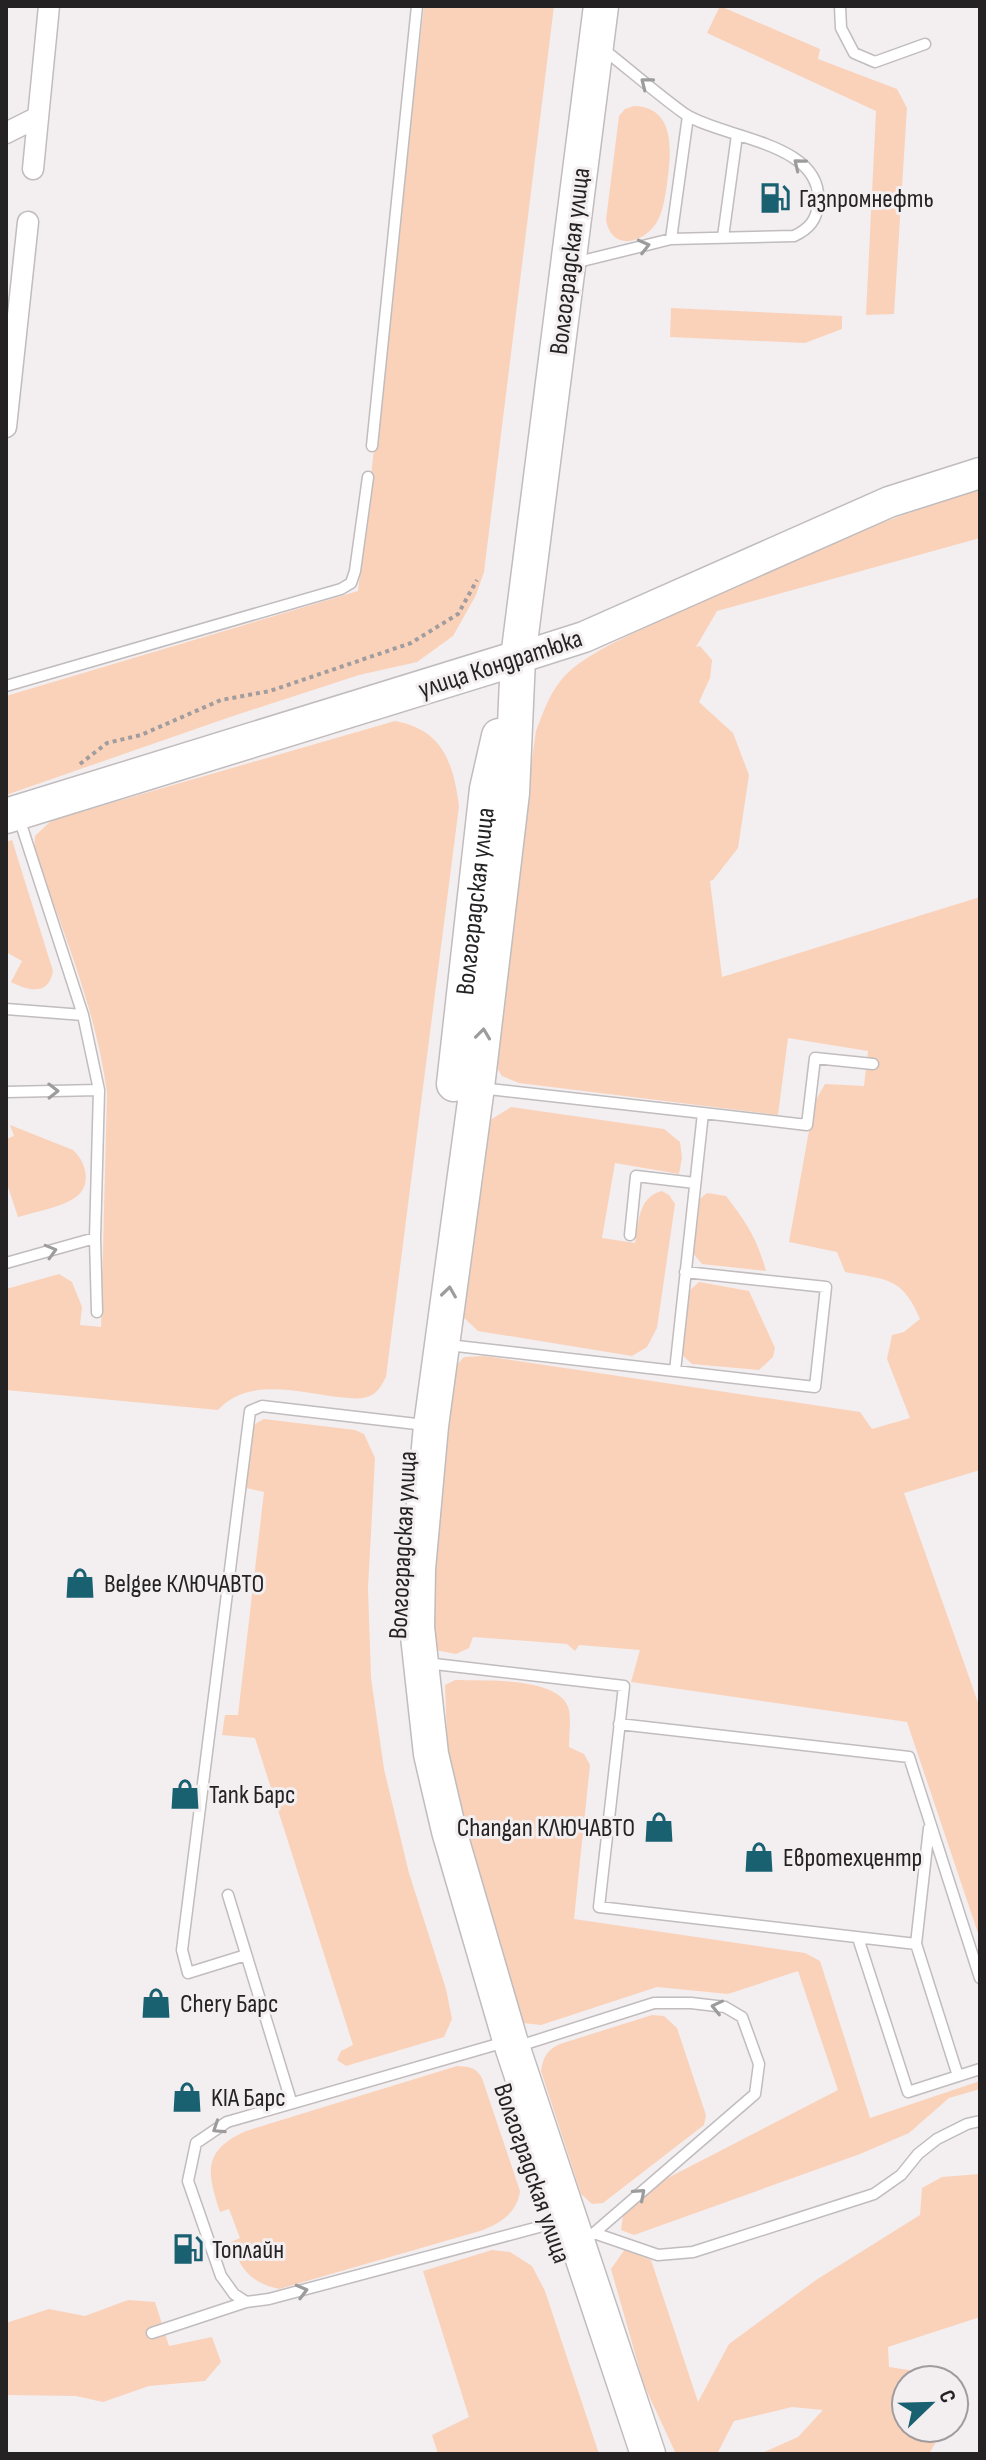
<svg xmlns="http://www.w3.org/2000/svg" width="986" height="2460" font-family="'Sofia Sans Condensed',sans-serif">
  <rect width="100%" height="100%" fill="#f3eef0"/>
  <path fill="#fad2ba" d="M 424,6 L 554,6 L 484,572 L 476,595 L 453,636 L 417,662 L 359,675 L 230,717 L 6,795 L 6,696 L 358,591 Z
    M 720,6 L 820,49 L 818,59 L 897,89 L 907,108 L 894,314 L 866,315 L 876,111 L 707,33 Z
    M 634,106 C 677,107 671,154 667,184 C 665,196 664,208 658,220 C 646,243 612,253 606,220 L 619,116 L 625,109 Z
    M 671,308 L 842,316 L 842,329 L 805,343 L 670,337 Z
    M 980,489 L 980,538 L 717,611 L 696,647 L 700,646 L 712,660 L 710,678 L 699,702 L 733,733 L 749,775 L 738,848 L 713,880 L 710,881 L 722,977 L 980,897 L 980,1470 L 904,1493 L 980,1708 L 980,1939 L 907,1722 L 631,1682 L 640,1650 L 579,1645 L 575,1651 L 567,1644 L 473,1637 L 469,1648 L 456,1654 L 435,1650 L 429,1639 L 451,1371 L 464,1357 L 485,1356 L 860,1412 L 872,1429 L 910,1418 L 887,1359 L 892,1335 L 904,1332 L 920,1319 C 902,1276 886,1280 845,1272 L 837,1252 L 789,1242 L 814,1103 L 825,1084 L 864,1086 L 868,1051 L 788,1038 L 778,1115 L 519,1083 L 502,1076 L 490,1057 L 536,731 C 545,708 552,686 572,669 C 602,645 640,631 674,614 C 773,565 875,522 980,489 Z
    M 395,721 C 443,730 453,762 459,806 L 386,1377 C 383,1382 380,1389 375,1393 C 364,1401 351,1398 338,1397 C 298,1392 248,1377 218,1410 L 6,1390 L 6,1289 L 59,1274 L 72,1282 L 82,1307 L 80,1325 L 101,1327 L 107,1093 C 96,1009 62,929 34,850 L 35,836 L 52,820 Z
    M 12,840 L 53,971 C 49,996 28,991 11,982 L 22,961 L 6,952 L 6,842 Z
    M 511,1107 L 664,1129 L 680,1142 L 682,1158 L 679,1174 L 615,1163 L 602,1238 L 635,1243 C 639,1222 638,1197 662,1191 L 669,1195 L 675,1204 L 657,1328 L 647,1347 L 632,1356 L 478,1331 L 461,1315 L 484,1124 Z
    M 10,1125 L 73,1150 C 87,1163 93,1187 73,1199 C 58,1208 35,1212 18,1217 L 6,1181 L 6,1139 L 14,1136 Z
    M 707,1193 L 726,1196 C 746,1222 757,1238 766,1271 L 702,1264 L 692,1252 L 700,1199 Z
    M 699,1282 L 749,1291 L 775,1348 L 773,1357 L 759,1370 L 692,1364 L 681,1354 L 688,1292 Z
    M 264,1419 L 355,1430 L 364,1434 L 375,1458 L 368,1588 L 371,1678 L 384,1769 L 409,1873 L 446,1989 L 452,2019 L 444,2037 L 346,2066 L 337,2060 L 341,2051 L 353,2045 L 255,1738 L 222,1735 L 225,1715 L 238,1715 L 264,1492 L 246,1488 L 251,1426 Z
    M 455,1680 C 482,1681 562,1676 569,1710 C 571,1721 569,1736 569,1747 L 584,1754 L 590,1765 L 574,1919 L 805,1953 L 820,1961 L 870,2118 L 980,2081 L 980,2089 L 949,2098 L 909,2133 L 860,2154 L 634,2235 L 621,2230 L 623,2216 L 658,2183 L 838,2090 L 798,1971 L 728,1994 L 657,1987 L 541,2025 L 523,2023 L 511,2015 L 448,1764 L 445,1685 Z
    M 652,2015 L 664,2016 L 677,2028 L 706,2115 L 704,2125 L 603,2203 L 592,2204 L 581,2194 L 541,2071 C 543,2057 547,2050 560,2044 Z
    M 457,2066 C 469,2067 476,2067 482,2078 L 520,2191 C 517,2213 500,2224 480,2231 L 279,2289 C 251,2283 240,2269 231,2242 L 240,2238 L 229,2209 L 220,2212 C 207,2172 202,2151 246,2131 Z
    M 980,2174 L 980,2317 L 888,2347 L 889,2367 L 928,2373 L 932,2380 L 906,2380 L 906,2428 L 940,2428 L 940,2435 L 929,2454 L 760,2454 L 798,2437 L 823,2410 L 792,2407 L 734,2421 L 717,2454 L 676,2454 L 644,2385 L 611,2269 L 625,2249 L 651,2260 L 698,2402 L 729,2344 L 816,2280 L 920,2215 L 922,2188 L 942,2177 Z
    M 492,2250 L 510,2252 L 532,2266 L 545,2291 L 599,2454 L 438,2454 L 432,2435 L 469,2417 L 423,2271 Z
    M 128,2300 L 155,2302 L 169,2346 L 212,2337 L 221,2362 L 205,2381 L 149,2386 L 103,2402 L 76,2396 L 6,2395 L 6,2323 L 49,2309 L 85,2316 Z"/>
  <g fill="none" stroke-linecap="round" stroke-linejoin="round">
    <defs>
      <path id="lane" d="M 840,6 L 841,28 L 854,53 L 875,62 L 925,44
        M 723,237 L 737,135
        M 671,239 L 688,116
        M 574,263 L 671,239 L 794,236 C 809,229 817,220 818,203 C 824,142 723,139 685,114 C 657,94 630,70 603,49
        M 372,446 L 417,6
        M 6,686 L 341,589 L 351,583 L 355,571 L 368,477
        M 19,818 L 83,1015 L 99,1090 L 95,1238 L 97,1312
        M 6,1009 L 83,1015
        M 6,1092 L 99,1090
        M 703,1113 L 807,1125 L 815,1058 L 873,1064
        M 630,1235 L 636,1176 L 695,1183
        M 6,1263 L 95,1238
        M 448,1345 L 675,1371 L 703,1113 L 480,1088
        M 675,1371 L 815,1387 L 826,1287 L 685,1272
        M 426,1663 L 624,1686 L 599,1907 L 916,1944
        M 619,1724 L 909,1757 L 980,1978
        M 929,1828 L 916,1944 L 958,2076
        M 228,1895 L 291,2101
        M 858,1938 L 908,2092 L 980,2069
        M 246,1955 L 188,1973 L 182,1950 L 250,1411 L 262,1406 L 425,1425
        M 505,2042 L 227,2122 L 196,2143 L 188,2181 L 221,2276 L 234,2294 L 246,2302 L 269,2299 L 550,2224
        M 519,2046 L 654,2003 L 691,2003 L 725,2007 L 742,2017 L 759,2064 L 755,2094 L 594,2233 L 558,2248
        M 594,2233 L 658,2255 L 693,2252 L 874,2194 L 901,2175 L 918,2154 L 937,2139 L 967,2124 L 980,2121
        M 152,2333 L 246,2302"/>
      <path id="street" d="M 6,133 L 38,117
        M 33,169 L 49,6
        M 6,427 L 28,222"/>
      <path id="secondary" d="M 518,658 L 584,637 L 889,502 L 980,473"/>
      <g id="primary">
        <path d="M 601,6 L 518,658 L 512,793 L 477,1087 L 431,1426 L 418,1569 L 417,1627 L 431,1754 L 449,1831 L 510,2040 L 648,2454"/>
        <path d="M 6,816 L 518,658"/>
        <path id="s1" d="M 454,1084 L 487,789 L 499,736"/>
      </g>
    </defs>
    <use href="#lane" stroke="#c1bcbd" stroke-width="13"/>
    <use href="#street" stroke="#c1bcbd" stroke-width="23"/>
    <use href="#secondary" stroke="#c1bcbd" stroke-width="33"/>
    <use href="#primary" stroke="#c1bcbd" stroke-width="37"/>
    <path stroke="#a19d9f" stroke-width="4" stroke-dasharray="4 4" stroke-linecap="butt" d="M 80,764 L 107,743 L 141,735 L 221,700 L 270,691 L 411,643 L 458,614 L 477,580"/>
    <use href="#lane" stroke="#fff" stroke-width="10"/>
    <use href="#street" stroke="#fff" stroke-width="20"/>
    <use href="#secondary" stroke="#fff" stroke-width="30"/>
    <use href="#primary" stroke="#fff" stroke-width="34"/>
  </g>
  <defs><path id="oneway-chevron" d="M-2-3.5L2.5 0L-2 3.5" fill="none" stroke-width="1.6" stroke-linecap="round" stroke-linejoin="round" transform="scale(2)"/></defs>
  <g stroke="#9c9c9c">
    <use href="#oneway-chevron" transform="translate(646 83) rotate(-142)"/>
    <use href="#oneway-chevron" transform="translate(799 164) rotate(-141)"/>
    <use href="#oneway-chevron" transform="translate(644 246) rotate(-14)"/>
    <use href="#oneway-chevron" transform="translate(483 1034) rotate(-83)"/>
    <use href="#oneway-chevron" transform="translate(53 1091) rotate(-1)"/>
    <use href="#oneway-chevron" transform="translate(51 1251) rotate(-16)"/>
    <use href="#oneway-chevron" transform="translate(449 1292) rotate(-82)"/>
    <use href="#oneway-chevron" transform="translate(717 2007) rotate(-167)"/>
    <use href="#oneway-chevron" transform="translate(218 2128) rotate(147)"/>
    <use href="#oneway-chevron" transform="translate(640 2194) rotate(-41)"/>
    <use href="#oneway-chevron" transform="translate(302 2291) rotate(-15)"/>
  </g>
  <defs>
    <symbol id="fuel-bare" viewBox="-9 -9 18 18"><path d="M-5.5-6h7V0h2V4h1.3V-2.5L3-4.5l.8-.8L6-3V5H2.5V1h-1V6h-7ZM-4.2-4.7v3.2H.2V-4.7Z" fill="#196071" stroke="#f3eef0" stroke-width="2.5" paint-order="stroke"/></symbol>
    <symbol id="shop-bare" viewBox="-9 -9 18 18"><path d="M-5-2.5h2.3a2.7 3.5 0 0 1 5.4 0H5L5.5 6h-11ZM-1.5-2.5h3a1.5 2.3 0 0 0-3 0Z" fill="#196071" stroke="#f3eef0" stroke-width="2.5" paint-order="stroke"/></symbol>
  </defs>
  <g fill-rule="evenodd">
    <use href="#fuel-bare" x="753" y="176" width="44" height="44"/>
    <use href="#shop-bare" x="58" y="1561" width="44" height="44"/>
    <use href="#shop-bare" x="163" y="1772" width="44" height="44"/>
    <use href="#shop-bare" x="637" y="1805" width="44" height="44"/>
    <use href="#shop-bare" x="737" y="1835" width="44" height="44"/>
    <use href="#shop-bare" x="134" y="1981" width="44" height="44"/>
    <use href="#shop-bare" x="165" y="2075" width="44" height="44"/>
    <use href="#fuel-bare" x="166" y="2227" width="44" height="44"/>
  </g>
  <g text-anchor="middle" stroke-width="6" stroke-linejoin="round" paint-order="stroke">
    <g font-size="26" fill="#242223" stroke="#f3eef0" text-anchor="start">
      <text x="799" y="207">Газпромнефть</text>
      <text x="104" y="1592">Belgee КЛЮЧАВТО</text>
      <text x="209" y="1803">Tank Барс</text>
      <text x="635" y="1836" text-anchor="end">Changan КЛЮЧАВТО</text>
      <text x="783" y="1866">Евротехцентр</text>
      <text x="180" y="2012">Chery Барс</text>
      <text x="211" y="2106">KIA Барс</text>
      <text x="212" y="2258">Топлайн</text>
    </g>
    <g font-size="26" fill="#242223" stroke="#f3eef0">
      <text transform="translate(569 261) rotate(-83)" y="9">Волгоградская улица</text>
      <text transform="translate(500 663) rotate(-18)" y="9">улица Кондратюка</text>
      <text dy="9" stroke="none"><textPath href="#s1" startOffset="184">Волгоградская улица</textPath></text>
      <text transform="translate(402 1545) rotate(-87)" y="9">Волгоградская улица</text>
      <text transform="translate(533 2173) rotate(71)" y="9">Волгоградская улица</text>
    </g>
  </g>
  <rect width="986" height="2460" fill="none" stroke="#242223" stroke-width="16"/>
  <g transform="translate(930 2404) rotate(67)"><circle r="38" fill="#f3eef0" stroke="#a09c9e" stroke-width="2"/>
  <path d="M0-6L14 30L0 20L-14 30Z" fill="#196071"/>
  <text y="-12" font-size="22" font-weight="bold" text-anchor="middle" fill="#242223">С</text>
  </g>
</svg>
